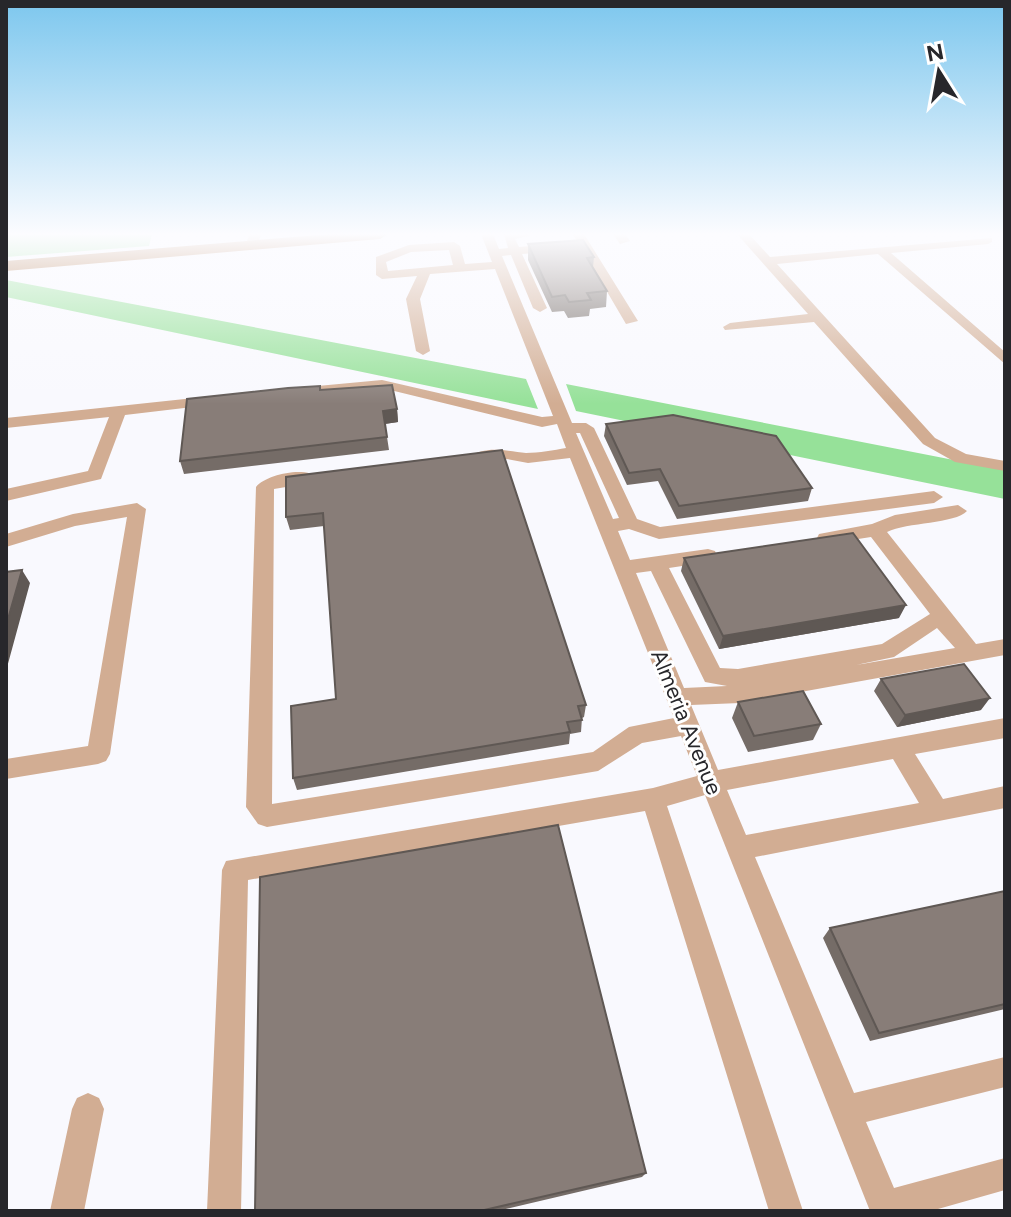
<svg xmlns="http://www.w3.org/2000/svg" width="1011" height="1217" font-family="Figtree,sans-serif">
  <rect width="100%" height="100%" fill="#f9f9fe"/>
  <path fill="#96e199" d="M 6,234 L 152,234 L 149,246 L 6,257 Z
    M 6,280 L 526,379 L 538,409 L 6,297 Z
    M 566,384 L 1005,470 L 1005,499 L 576,411 Z"/>
  <g fill="none" stroke-linecap="round" stroke-linejoin="round">
    <path fill="#d2ad93" fill-rule="evenodd" d="M 250,234 L 262,234 L 255,248 L 251,249 L 245,245 Z
      M 481,234 L 493,234 L 499,249 L 508,248 L 504,234 L 537,234 L 515,239 L 519,247 L 578,242 L 572,234 L 584,234 L 638,321 L 626,324 L 582,249 L 522,254 L 547,308 L 540,312 L 533,308 L 511,255 L 502,256 L 572,423 L 586,423 L 594,428 L 637,519 L 660,527 L 934,491 L 943,497 L 934,503 L 659,539 L 629,529 L 618,531 L 630,560 L 708,549 L 715,551 L 717,556 L 715,561 L 669,568 L 720,668 L 738,669 L 882,644 L 930,614 L 871,537 L 826,544 L 817,538 L 819,534 L 872,524 L 895,515 L 958,505 L 967,511 C 955,524 907,522 887,532 L 976,644 L 1005,639 L 1005,655 L 740,703 L 691,705 L 718,770 L 1005,718 L 1005,738 L 915,754 L 943,799 L 1005,786 L 1005,808 L 755,857 L 854,1093 L 1005,1057 L 1005,1087 L 866,1122 L 894,1188 L 1005,1158 L 1005,1190 L 931,1211 L 870,1211 L 705,795 L 667,806 L 803,1211 L 769,1211 L 645,811 L 248,880 L 241,1211 L 207,1211 L 222,870 L 226,861 L 653,788 L 697,776 L 681,736 L 642,743 L 598,771 L 267,827 L 258,824 L 246,807 L 256,487 C 267,474 306,466 319,478 L 310,483 L 274,489 L 272,804 L 593,752 L 629,727 L 674,718 L 570,458 L 528,463 L 507,459 L 477,463 L 469,458 C 483,445 508,451 526,453 C 539,453 554,450 566,448 L 557,424 L 542,427 L 382,388 L 296,398 L 288,393 L 296,388 L 382,380 L 542,417 L 553,416 L 495,269 L 430,274 L 420,299 L 430,351 L 423,355 L 416,351 L 406,299 L 417,276 L 382,279 L 376,275 L 376,257 L 409,245 L 454,242 L 460,246 L 465,264 L 492,262 ZM 449,250 L 453,265 L 388,271 L 386,262 L 411,252 ZM 576,433 L 580,433 L 619,518 L 613,519 ZM 651,571 L 705,682 L 727,686 L 684,688 L 636,573 ZM 937,628 L 955,648 L 856,665 L 894,657 ZM 893,759 L 919,803 L 746,835 L 727,790 Z
      M 613,234 L 625,234 L 630,241 L 620,244 Z
      M 737,234 L 749,234 L 770,257 L 992,238 L 992,242 L 988,244 L 891,253 L 1005,352 L 1005,364 L 878,254 L 777,264 L 935,438 L 966,454 L 1005,461 L 1005,471 L 955,462 L 923,444 L 814,322 L 725,330 L 723,327 L 730,323 L 808,314 Z
      M 213,396 L 218,398 L 218,404 L 125,415 L 101,479 L 6,501 L 6,489 L 88,471 L 109,417 L 6,428 L 6,418 Z
      M 137,503 L 146,509 L 110,754 L 106,761 L 98,764 L 6,779 L 6,759 L 88,746 L 127,517 L 75,526 L 6,547 L 6,534 L 73,514 Z
      M 88,1093 L 99,1098 L 104,1109 L 84,1211 L 50,1211 L 72,1109 L 77,1098 Z"/>
    <path fill="#ab6b37" fill-rule="evenodd" d="M 330,234 L 388,234 L 380,239 L 6,271 L 6,261 Z"/>
  </g>
  <path fill="#756c67" d="M 528,244 L 594,257 L 593,267 L 607,291 L 606,307 L 590,309 L 589,316 L 568,318 L 564,311 L 552,312 L 528,260 Z
    M 321,390 L 397,409 L 398,422 L 385,424 L 389,450 L 184,474 L 180,461 Z
    M 606,424 L 812,488 L 808,501 L 677,519 L 658,481 L 627,485 L 604,436 Z
    M 286,477 L 586,705 L 584,717 L 582,718 L 581,732 L 570,734 L 569,744 L 297,790 L 293,778 L 336,699 L 324,526 L 290,530 L 286,517 Z
    M 684,558 L 899,618 L 719,649 L 681,571 Z
    M 881,679 L 981,710 L 897,727 L 874,691 Z
    M 738,702 L 821,724 L 813,740 L 748,752 L 732,718 Z
    M 1005,891 L 1005,1009 L 870,1041 L 823,938 L 830,928 Z
    M 646,1173 L 642,1177 L 497,1211 L 255,1211 Z"/>
  <path fill="#5f5854" d="M 397,409 L 398,422 L 384,424 L 383,411 Z
    M 22,570 L 30,583 L 6,671 L 6,626 Z
    M 906,605 L 899,618 L 719,649 L 723,636 Z
    M 990,698 L 981,710 L 897,727 L 905,715 Z"/>
  <path fill="#887d78" stroke="#5f5854" stroke-width="2" d="M 583,240 L 594,257 L 587,258 L 607,291 L 587,293 L 591,300 L 569,302 L 565,295 L 552,297 L 528,244 Z
    M 392,385 L 397,409 L 383,411 L 387,437 L 180,461 L 187,399 L 288,388 L 320,386 L 320,390 Z
    M 673,415 L 776,436 L 812,488 L 679,506 L 660,469 L 629,473 L 606,424 Z
    M 502,450 L 586,705 L 578,706 L 582,720 L 567,722 L 570,732 L 293,778 L 291,706 L 336,699 L 323,513 L 286,517 L 286,477 Z
    M 853,533 L 906,605 L 723,636 L 684,558 Z
    M 22,570 L 6,626 L 6,572 Z
    M 964,664 L 990,698 L 905,715 L 881,679 Z
    M 803,691 L 821,724 L 754,736 L 738,702 Z
    M 558,825 L 646,1173 L 480,1211 L 255,1211 L 260,877 Z
    M 1005,891 L 1005,1004 L 879,1033 L 830,928 Z"/>
  <linearGradient id="sky" x2="0" y2="1"><stop stop-color="#7dc7ee"/><stop offset="0.58" stop-color="#fcfcff"/><stop offset="1" stop-color="#fcfcff" stop-opacity="0"/></linearGradient>
  <rect width="1011" height="404" fill="url(#sky)"/>
  <g text-anchor="middle" stroke-width="6" stroke-linejoin="round" paint-order="stroke">
    <g font-size="22" fill="#27272b" stroke="#fff">
      <text transform="translate(687 722) rotate(68)" y="8">Almeria Avenue</text>
    </g>
  </g>
  <rect width="1011" height="1217" fill="none" stroke="#27272b" stroke-width="16"/>
  <g transform="translate(939 72) rotate(349)" stroke="#ffffff" stroke-width="6" paint-order="stroke">
  <path d="M0-6L14 30L0 20L-14 30Z" fill="#27272b"/>
  <text y="-12" font-size="22" font-weight="bold" text-anchor="middle" fill="#27272b">N</text>
  </g>
</svg>
